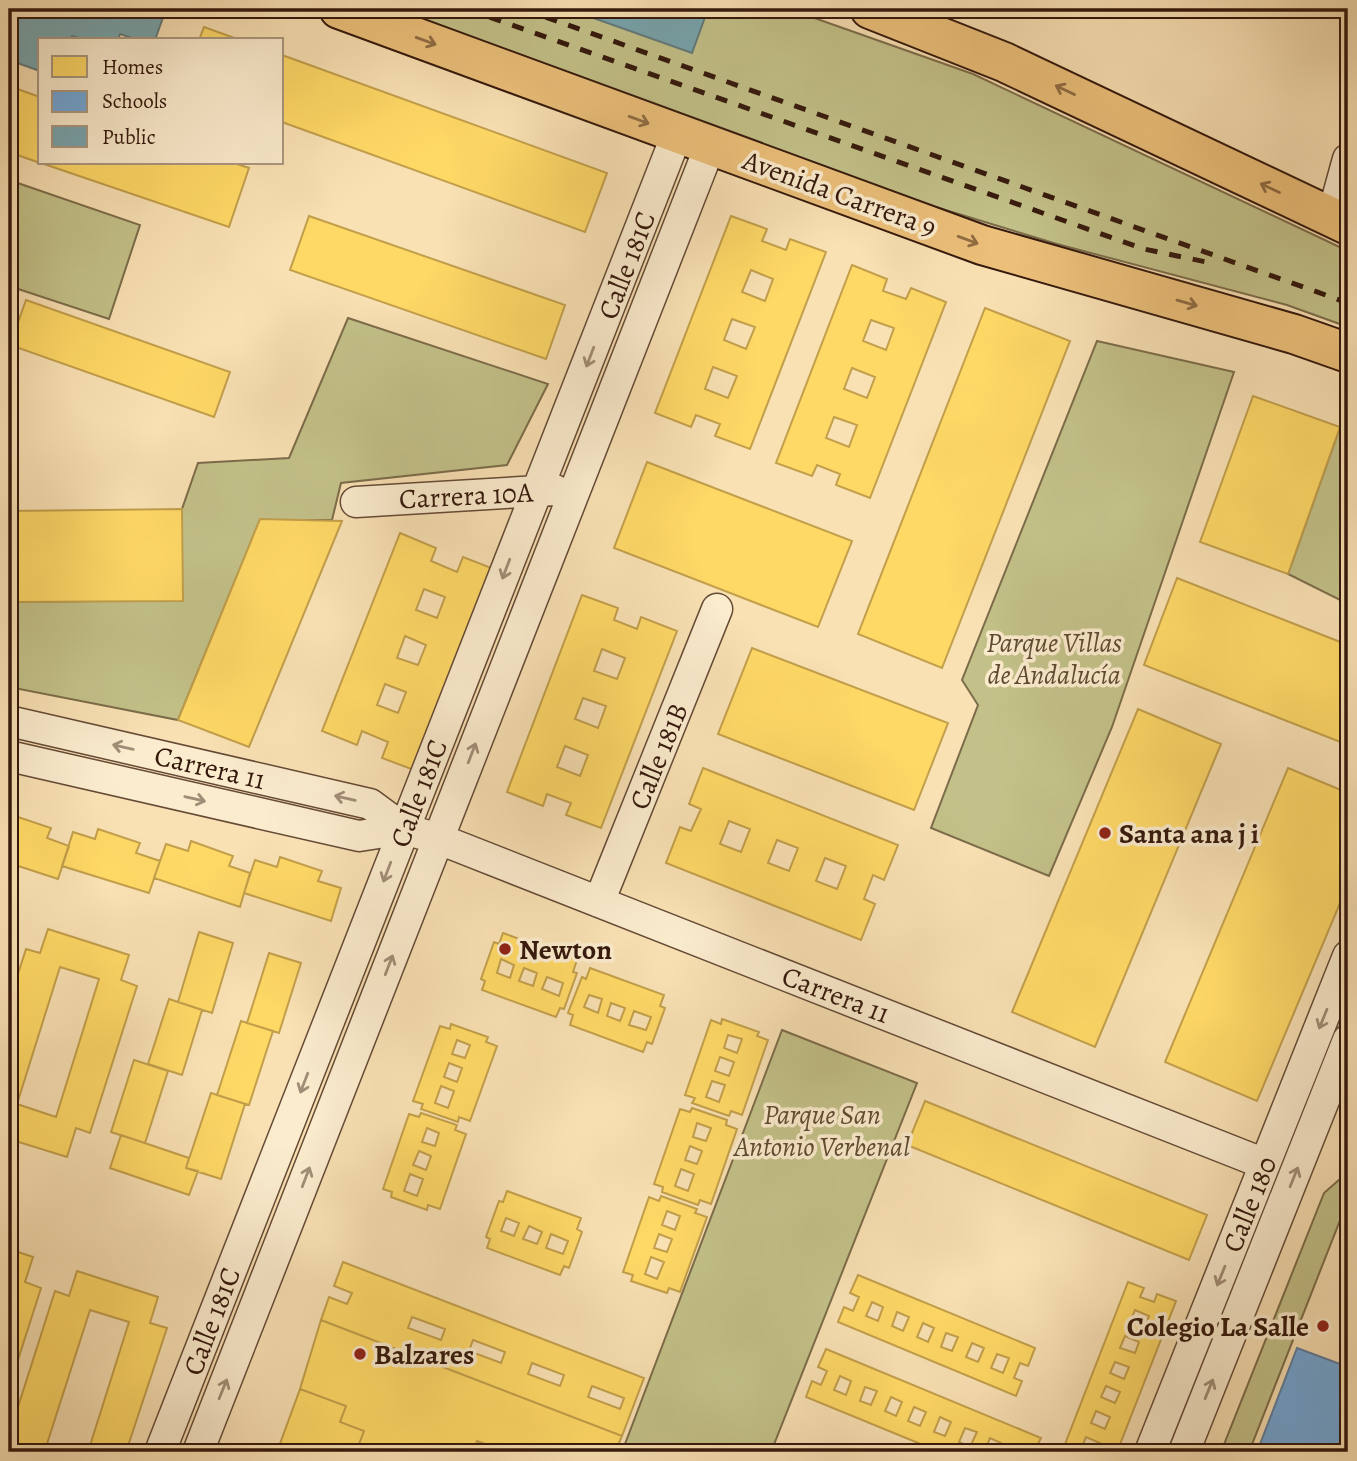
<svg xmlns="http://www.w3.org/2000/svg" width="1357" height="1461" font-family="Alegreya,serif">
  <rect width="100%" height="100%" fill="#f9e1b4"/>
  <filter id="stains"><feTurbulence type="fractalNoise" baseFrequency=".00286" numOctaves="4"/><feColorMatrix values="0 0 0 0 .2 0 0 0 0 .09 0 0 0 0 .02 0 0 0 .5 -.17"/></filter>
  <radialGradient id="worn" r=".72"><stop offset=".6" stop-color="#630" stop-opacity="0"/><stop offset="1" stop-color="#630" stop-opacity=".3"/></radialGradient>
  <path fill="#c3c189" stroke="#7c6c4a" stroke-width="2" d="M 395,9 L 789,9 L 973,74 L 1348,251 L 1348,327 L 1287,305 L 1057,244 L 926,204 Z
    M 9,180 L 140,225 L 109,319 L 9,286 Z
    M 348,318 L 548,384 L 507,465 L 341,483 L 332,520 L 260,520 L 178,720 L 9,687 L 9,602 L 182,600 L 182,509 L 198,463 L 289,458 Z
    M 1097,341 L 1234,372 L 1112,727 L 1049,876 L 931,828 L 978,705 L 962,680 Z
    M 1340,427 L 1348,430 L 1348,604 L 1288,574 Z
    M 1348,982 L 1348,1012 L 1173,1452 L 1161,1452 Z
    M 782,1030 L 917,1083 L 771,1452 L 622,1452 Z
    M 1348,1172 L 1348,1200 L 1249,1452 L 1221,1452 L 1324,1193 Z"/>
  <path fill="#ffd966" stroke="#c29f4b" stroke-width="2" fill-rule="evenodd" d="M 204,27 L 240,40 L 199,40 Z
    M 282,55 L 607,173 L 585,232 L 282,122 Z
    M 9,86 L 40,97 L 40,163 L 9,152 Z
    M 41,163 L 234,163 L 249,168 L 229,227 Z
    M 309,216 L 565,305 L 546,359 L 290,270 Z
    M 731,216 L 767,229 L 762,241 L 786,250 L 790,239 L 826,252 L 750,449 L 715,436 L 720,424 L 696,415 L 691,427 L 655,413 ZM 751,270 L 773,279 L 765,301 L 742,292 ZM 732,319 L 755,327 L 746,349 L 724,340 ZM 713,367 L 737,376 L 728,398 L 705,389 Z
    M 852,265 L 887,279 L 883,291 L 906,299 L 911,288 L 946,302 L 870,498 L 836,485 L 840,474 L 817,465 L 812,476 L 776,463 ZM 871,320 L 894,328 L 886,350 L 863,341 ZM 852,368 L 875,377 L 867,398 L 844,389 ZM 834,417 L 857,425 L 849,447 L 826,438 Z
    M 26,300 L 230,372 L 214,417 L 10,345 Z
    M 985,308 L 1070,341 L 942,668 L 858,634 Z
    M 1253,396 L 1340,427 L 1288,574 L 1200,542 Z
    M 647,462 L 852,541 L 818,627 L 614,548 Z
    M 182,509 L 183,601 L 9,602 L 9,511 Z
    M 260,519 L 342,521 L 249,747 L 178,720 Z
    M 400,533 L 436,548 L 431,561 L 457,572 L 463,557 L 494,569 L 414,770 L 382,758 L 388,742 L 362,731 L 357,745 L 322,731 ZM 424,589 L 445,597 L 437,618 L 416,610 ZM 405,636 L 426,645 L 418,665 L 397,658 ZM 385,684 L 406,692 L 398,713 L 377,705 Z
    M 1177,578 L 1348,645 L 1348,745 L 1144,665 Z
    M 582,595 L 618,608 L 614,620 L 637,629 L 641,617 L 677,631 L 601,828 L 566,815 L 571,803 L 547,794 L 543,806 L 507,792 ZM 602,649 L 625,658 L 617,679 L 594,671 ZM 583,698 L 606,706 L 598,728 L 575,719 ZM 565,746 L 588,755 L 580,776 L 557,767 Z
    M 752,648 L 948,723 L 914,810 L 718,734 Z
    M 1138,709 L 1221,744 L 1095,1047 L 1012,1012 Z
    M 703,768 L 898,845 L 884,880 L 873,875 L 864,899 L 875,904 L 861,940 L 666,863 L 680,827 L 691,831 L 701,809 L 689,804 ZM 729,821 L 750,829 L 741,852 L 720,844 ZM 777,840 L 798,848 L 789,871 L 768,863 ZM 825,858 L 846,866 L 837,889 L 816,881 Z
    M 1288,768 L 1348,793 L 1348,884 L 1257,1101 L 1165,1062 Z
    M 9,814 L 51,828 L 47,838 L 69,846 L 58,879 L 9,863 Z
    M 98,829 L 140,843 L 136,853 L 160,861 L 149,893 L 62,866 L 73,832 L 95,839 Z
    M 191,841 L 233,856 L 229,866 L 250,873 L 240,907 L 154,878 L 166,844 L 188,851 Z
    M 280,857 L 322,871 L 318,881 L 341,888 L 331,921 L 244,893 L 255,860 L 277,867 Z
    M 48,929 L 129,955 L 121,980 L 137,986 L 90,1133 L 76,1128 L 67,1157 L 9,1139 L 9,1002 L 26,949 L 40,953 ZM 60,967 L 99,979 L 56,1117 L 17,1104 Z
    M 199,932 L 233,943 L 212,1013 L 178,1002 Z
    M 503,933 L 577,960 L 573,972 L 577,973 L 564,1009 L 560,1008 L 556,1017 L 482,990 L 485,981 L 481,979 L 494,942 L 499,944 ZM 501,959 L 514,965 L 510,978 L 497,973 ZM 524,968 L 537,973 L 533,986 L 519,981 ZM 547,977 L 563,983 L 559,996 L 542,989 Z
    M 269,953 L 301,963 L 279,1033 L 247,1023 Z
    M 590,968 L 664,995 L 660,1006 L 665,1008 L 652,1044 L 647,1042 L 643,1052 L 570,1025 L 573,1015 L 568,1013 L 582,977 L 586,979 ZM 589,995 L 602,999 L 598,1013 L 584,1007 ZM 611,1003 L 625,1008 L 620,1021 L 607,1016 ZM 634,1011 L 651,1017 L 646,1030 L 629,1025 Z
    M 169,999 L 202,1010 L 182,1075 L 148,1064 Z
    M 722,1019 L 759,1032 L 757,1036 L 768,1040 L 742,1115 L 731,1111 L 729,1116 L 692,1103 L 695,1098 L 685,1095 L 711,1020 L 721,1024 ZM 728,1035 L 742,1039 L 737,1053 L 724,1048 ZM 720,1057 L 734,1062 L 729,1076 L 715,1071 ZM 712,1081 L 725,1085 L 719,1102 L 706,1097 Z
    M 241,1021 L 273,1031 L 249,1105 L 217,1095 Z
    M 451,1024 L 488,1037 L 486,1042 L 497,1046 L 470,1121 L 459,1117 L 458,1122 L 421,1109 L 423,1104 L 413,1101 L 440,1026 L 450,1029 ZM 457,1040 L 470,1045 L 465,1058 L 452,1054 ZM 449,1063 L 462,1068 L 457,1082 L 444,1077 ZM 441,1086 L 454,1091 L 448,1108 L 435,1103 Z
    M 134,1060 L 168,1071 L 145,1143 L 111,1132 Z
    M 211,1093 L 245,1104 L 221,1179 L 186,1168 Z
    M 925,1101 L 1207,1215 L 1189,1260 L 907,1145 Z
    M 692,1108 L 727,1120 L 726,1125 L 737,1129 L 711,1204 L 700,1200 L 698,1205 L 662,1192 L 663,1187 L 654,1184 L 680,1109 L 690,1112 ZM 697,1123 L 711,1128 L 706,1141 L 693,1137 ZM 690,1146 L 702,1151 L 697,1164 L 685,1160 ZM 681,1169 L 694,1174 L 688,1191 L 675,1186 Z
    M 421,1113 L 457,1125 L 455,1130 L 466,1134 L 440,1209 L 428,1205 L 427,1210 L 391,1197 L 392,1192 L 383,1189 L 409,1114 L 419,1117 ZM 427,1128 L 439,1133 L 435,1146 L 422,1142 ZM 419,1151 L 431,1156 L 426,1170 L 413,1165 ZM 410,1174 L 423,1179 L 417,1196 L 404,1191 Z
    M 121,1135 L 189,1158 L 186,1168 L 198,1171 L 189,1195 L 110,1168 Z
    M 507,1191 L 581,1218 L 577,1229 L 582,1232 L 569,1268 L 564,1266 L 560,1275 L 487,1248 L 490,1239 L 486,1237 L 499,1201 L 503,1202 ZM 506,1218 L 519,1223 L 514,1236 L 501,1231 ZM 529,1226 L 542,1232 L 537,1244 L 523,1239 ZM 551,1234 L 568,1241 L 563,1254 L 546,1248 Z
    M 661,1196 L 697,1209 L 695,1213 L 707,1217 L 680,1292 L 669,1288 L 667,1293 L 631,1281 L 633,1275 L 623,1272 L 649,1197 L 659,1201 ZM 667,1211 L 680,1216 L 675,1230 L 662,1225 ZM 659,1234 L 672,1239 L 667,1252 L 654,1248 ZM 651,1257 L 664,1262 L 657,1279 L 645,1274 Z
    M 9,1249 L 33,1257 L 25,1282 L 41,1288 L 9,1388 Z
    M 343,1262 L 644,1378 L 622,1436 L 321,1320 L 329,1297 L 347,1304 L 352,1293 L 334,1286 ZM 412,1317 L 445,1329 L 441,1340 L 408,1328 ZM 473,1340 L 505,1352 L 501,1363 L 469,1351 ZM 532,1363 L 564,1375 L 560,1386 L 528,1374 ZM 592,1386 L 624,1398 L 620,1409 L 588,1397 Z
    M 77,1271 L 158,1297 L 150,1323 L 167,1328 L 126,1452 L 88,1452 L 129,1322 L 90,1310 L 46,1447 L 64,1452 L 18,1452 L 20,1446 L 9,1442 L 9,1435 L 55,1291 L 69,1296 Z
    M 858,1275 L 1035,1348 L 1028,1366 L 1020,1363 L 1014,1378 L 1022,1381 L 1016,1396 L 838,1322 L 844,1307 L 853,1311 L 859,1297 L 850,1293 ZM 872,1302 L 883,1307 L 878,1321 L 866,1316 ZM 897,1312 L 909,1317 L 903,1331 L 892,1326 ZM 923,1323 L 934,1328 L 928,1342 L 917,1337 ZM 946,1333 L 958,1337 L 952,1351 L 941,1347 ZM 972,1343 L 984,1348 L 978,1362 L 966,1357 ZM 997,1354 L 1009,1358 L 1003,1373 L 991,1368 Z
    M 1128,1282 L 1144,1288 L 1140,1297 L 1154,1302 L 1157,1294 L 1176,1301 L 1117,1452 L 1096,1452 L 1100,1443 L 1086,1437 L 1081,1449 L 1090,1452 L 1062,1452 ZM 1135,1310 L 1149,1316 L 1145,1327 L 1130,1322 ZM 1125,1336 L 1139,1342 L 1135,1353 L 1120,1348 ZM 1115,1362 L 1129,1367 L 1124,1379 L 1110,1373 ZM 1106,1386 L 1120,1392 L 1115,1403 L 1101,1397 ZM 1096,1411 L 1110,1417 L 1105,1429 L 1091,1423 Z
    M 321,1320 L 622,1436 L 615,1452 L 507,1452 L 477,1441 L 473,1452 L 356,1452 L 364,1431 L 340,1422 L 346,1406 L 300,1389 Z
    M 826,1349 L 1041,1438 L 1034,1452 L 998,1452 L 1001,1443 L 990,1438 L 984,1452 L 940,1452 L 806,1397 L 812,1381 L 821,1385 L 827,1371 L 818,1367 ZM 840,1376 L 851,1381 L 846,1395 L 834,1390 ZM 865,1387 L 877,1391 L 871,1405 L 860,1401 ZM 891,1397 L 902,1402 L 896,1416 L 885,1411 ZM 914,1407 L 926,1412 L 920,1426 L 908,1421 ZM 940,1417 L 951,1422 L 945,1436 L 934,1432 ZM 965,1428 L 977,1432 L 970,1447 L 959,1442 Z
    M 300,1389 L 346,1406 L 340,1422 L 364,1431 L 356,1452 L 277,1452 Z
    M 477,1441 L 507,1452 L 473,1452 Z"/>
  <path fill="#6fa8dc" stroke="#5d7d9e" stroke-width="2" d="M 1297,1348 L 1348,1367 L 1348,1434 L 1341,1452 L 1257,1452 Z"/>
  <path fill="#76a5af" stroke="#627b7e" stroke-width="2" d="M 9,9 L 166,9 L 155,40 L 138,40 L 120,34 L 118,40 L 85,40 L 72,36 L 70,40 L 40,40 L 40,71 L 9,60 Z
    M 568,9 L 708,9 L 692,53 Z"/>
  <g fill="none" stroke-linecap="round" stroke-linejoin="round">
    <defs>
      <path id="minor" d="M 1332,217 L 1348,159
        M 356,502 L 555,490
        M 9,721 L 370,804 L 404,829 L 439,839 L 1265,1164
        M 9,756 L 359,836 L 404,829
        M 599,902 L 717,609
        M 160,1452 L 677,134
        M 198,1452 L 710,146
        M 1150,1452 L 1348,956
        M 1184,1452 L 1348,1040"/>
      <path id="major" d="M 339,9 L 982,245 L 1294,334 L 1348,353
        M 870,9 L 1004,62 L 1348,225"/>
    </defs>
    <use href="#minor" stroke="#654a36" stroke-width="33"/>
    <use href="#major" stroke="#34180c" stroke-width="42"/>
    <use href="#minor" stroke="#fbecce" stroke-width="30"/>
    <use href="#major" stroke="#ecc07a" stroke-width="38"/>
    <path stroke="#34180c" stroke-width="5" stroke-dasharray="12 12" stroke-linecap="butt" d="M 467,9 L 1144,249 L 1216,264
      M 523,9 L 1348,303"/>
  </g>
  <defs><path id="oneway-shaft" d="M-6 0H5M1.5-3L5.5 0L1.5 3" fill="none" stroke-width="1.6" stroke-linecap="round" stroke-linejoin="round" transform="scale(1.75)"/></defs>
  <g stroke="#906c43">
    <use href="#oneway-shaft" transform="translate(426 41) rotate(20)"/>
    <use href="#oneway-shaft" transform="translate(1065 90) rotate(-154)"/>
    <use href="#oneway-shaft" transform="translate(639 120) rotate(20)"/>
    <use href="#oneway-shaft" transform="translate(1270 188) rotate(-155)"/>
    <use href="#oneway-shaft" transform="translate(968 240) rotate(20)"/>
    <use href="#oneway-shaft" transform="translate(1187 303) rotate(16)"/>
  </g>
  <g stroke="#a18d77">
    <use href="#oneway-shaft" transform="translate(590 357) rotate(111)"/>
    <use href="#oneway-shaft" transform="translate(506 569) rotate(111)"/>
    <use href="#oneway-shaft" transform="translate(123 747) rotate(-167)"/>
    <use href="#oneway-shaft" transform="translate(472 753) rotate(-69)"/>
    <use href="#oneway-shaft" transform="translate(345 798) rotate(-167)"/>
    <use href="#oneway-shaft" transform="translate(195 799) rotate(13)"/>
    <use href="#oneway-shaft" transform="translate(387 872) rotate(111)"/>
    <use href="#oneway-shaft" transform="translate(389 965) rotate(-69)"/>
    <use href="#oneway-shaft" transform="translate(1323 1019) rotate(112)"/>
    <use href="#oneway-shaft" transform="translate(304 1083) rotate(111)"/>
    <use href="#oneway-shaft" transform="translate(306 1177) rotate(-69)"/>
    <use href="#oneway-shaft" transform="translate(1294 1177) rotate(-68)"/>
    <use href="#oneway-shaft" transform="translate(1221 1276) rotate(112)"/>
    <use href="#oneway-shaft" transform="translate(223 1389) rotate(-68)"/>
    <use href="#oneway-shaft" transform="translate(1209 1389) rotate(-68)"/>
  </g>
  <g fill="#8f2418" stroke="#fbecce" stroke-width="2.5">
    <circle cx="1105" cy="833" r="7"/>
    <circle cx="505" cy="949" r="7"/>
    <circle cx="1323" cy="1326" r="7"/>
    <circle cx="360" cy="1354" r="7"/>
  </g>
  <g text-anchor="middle" stroke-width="7" stroke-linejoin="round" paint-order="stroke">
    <g font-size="28" fill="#34180c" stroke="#fbecce">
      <text transform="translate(840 193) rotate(20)" y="10">Avenida Carrera 9</text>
      <text transform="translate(626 265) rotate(-69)" y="10">Calle 181C</text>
      <text transform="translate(466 495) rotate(-3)" y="10">Carrera 10A</text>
      <text transform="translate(658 756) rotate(-68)" y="10">Calle 181B</text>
      <text transform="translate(210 767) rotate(13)" y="10">Carrera 11</text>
      <text transform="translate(418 793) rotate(-69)" y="10">Calle 181C</text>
      <text transform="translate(836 994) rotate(21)" y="10">Carrera 11</text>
      <text transform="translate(1249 1204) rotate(-68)" y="10">Calle 180</text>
      <text transform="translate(211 1321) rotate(-69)" y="10">Calle 181C</text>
    </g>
    <g font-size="28" font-style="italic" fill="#5f4b32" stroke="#fbecce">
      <text x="1054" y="652">Parque Villas<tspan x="1054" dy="32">de Andalucía</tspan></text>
      <text x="822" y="1124">Parque San<tspan x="822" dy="32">Antonio Verbenal</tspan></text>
    </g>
    <g font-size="28" font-weight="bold" fill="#34180c" stroke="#fbecce" text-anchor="start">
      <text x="1119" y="843">Santa ana j i</text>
      <text x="519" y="959">Newton</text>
      <text x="1309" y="1336" text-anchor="end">Colegio La Salle</text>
      <text x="374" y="1364">Balzares</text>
    </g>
  </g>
  <rect width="1357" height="1461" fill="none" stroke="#f9e1b4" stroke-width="35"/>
  <rect x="10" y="10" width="1336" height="1440" fill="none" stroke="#34180c" stroke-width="3.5"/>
  <rect x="18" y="18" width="1322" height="1426" fill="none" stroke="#34180c" stroke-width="2"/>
  <rect x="38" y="38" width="245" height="126" fill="#fbecce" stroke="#ab9780" stroke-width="2"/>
  <rect x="52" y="56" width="35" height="21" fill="#ffd966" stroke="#ab9780" stroke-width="2"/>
  <text x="102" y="74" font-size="21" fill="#34180c">Homes</text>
  <rect x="52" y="91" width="35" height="21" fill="#6fa8dc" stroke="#ab9780" stroke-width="2"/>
  <text x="102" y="108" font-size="21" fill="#34180c">Schools</text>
  <rect x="52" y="126" width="35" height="21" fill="#76a5af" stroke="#ab9780" stroke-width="2"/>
  <text x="102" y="144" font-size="21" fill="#34180c">Public</text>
  <rect width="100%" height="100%" filter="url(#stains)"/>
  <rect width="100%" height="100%" fill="url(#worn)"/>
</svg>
